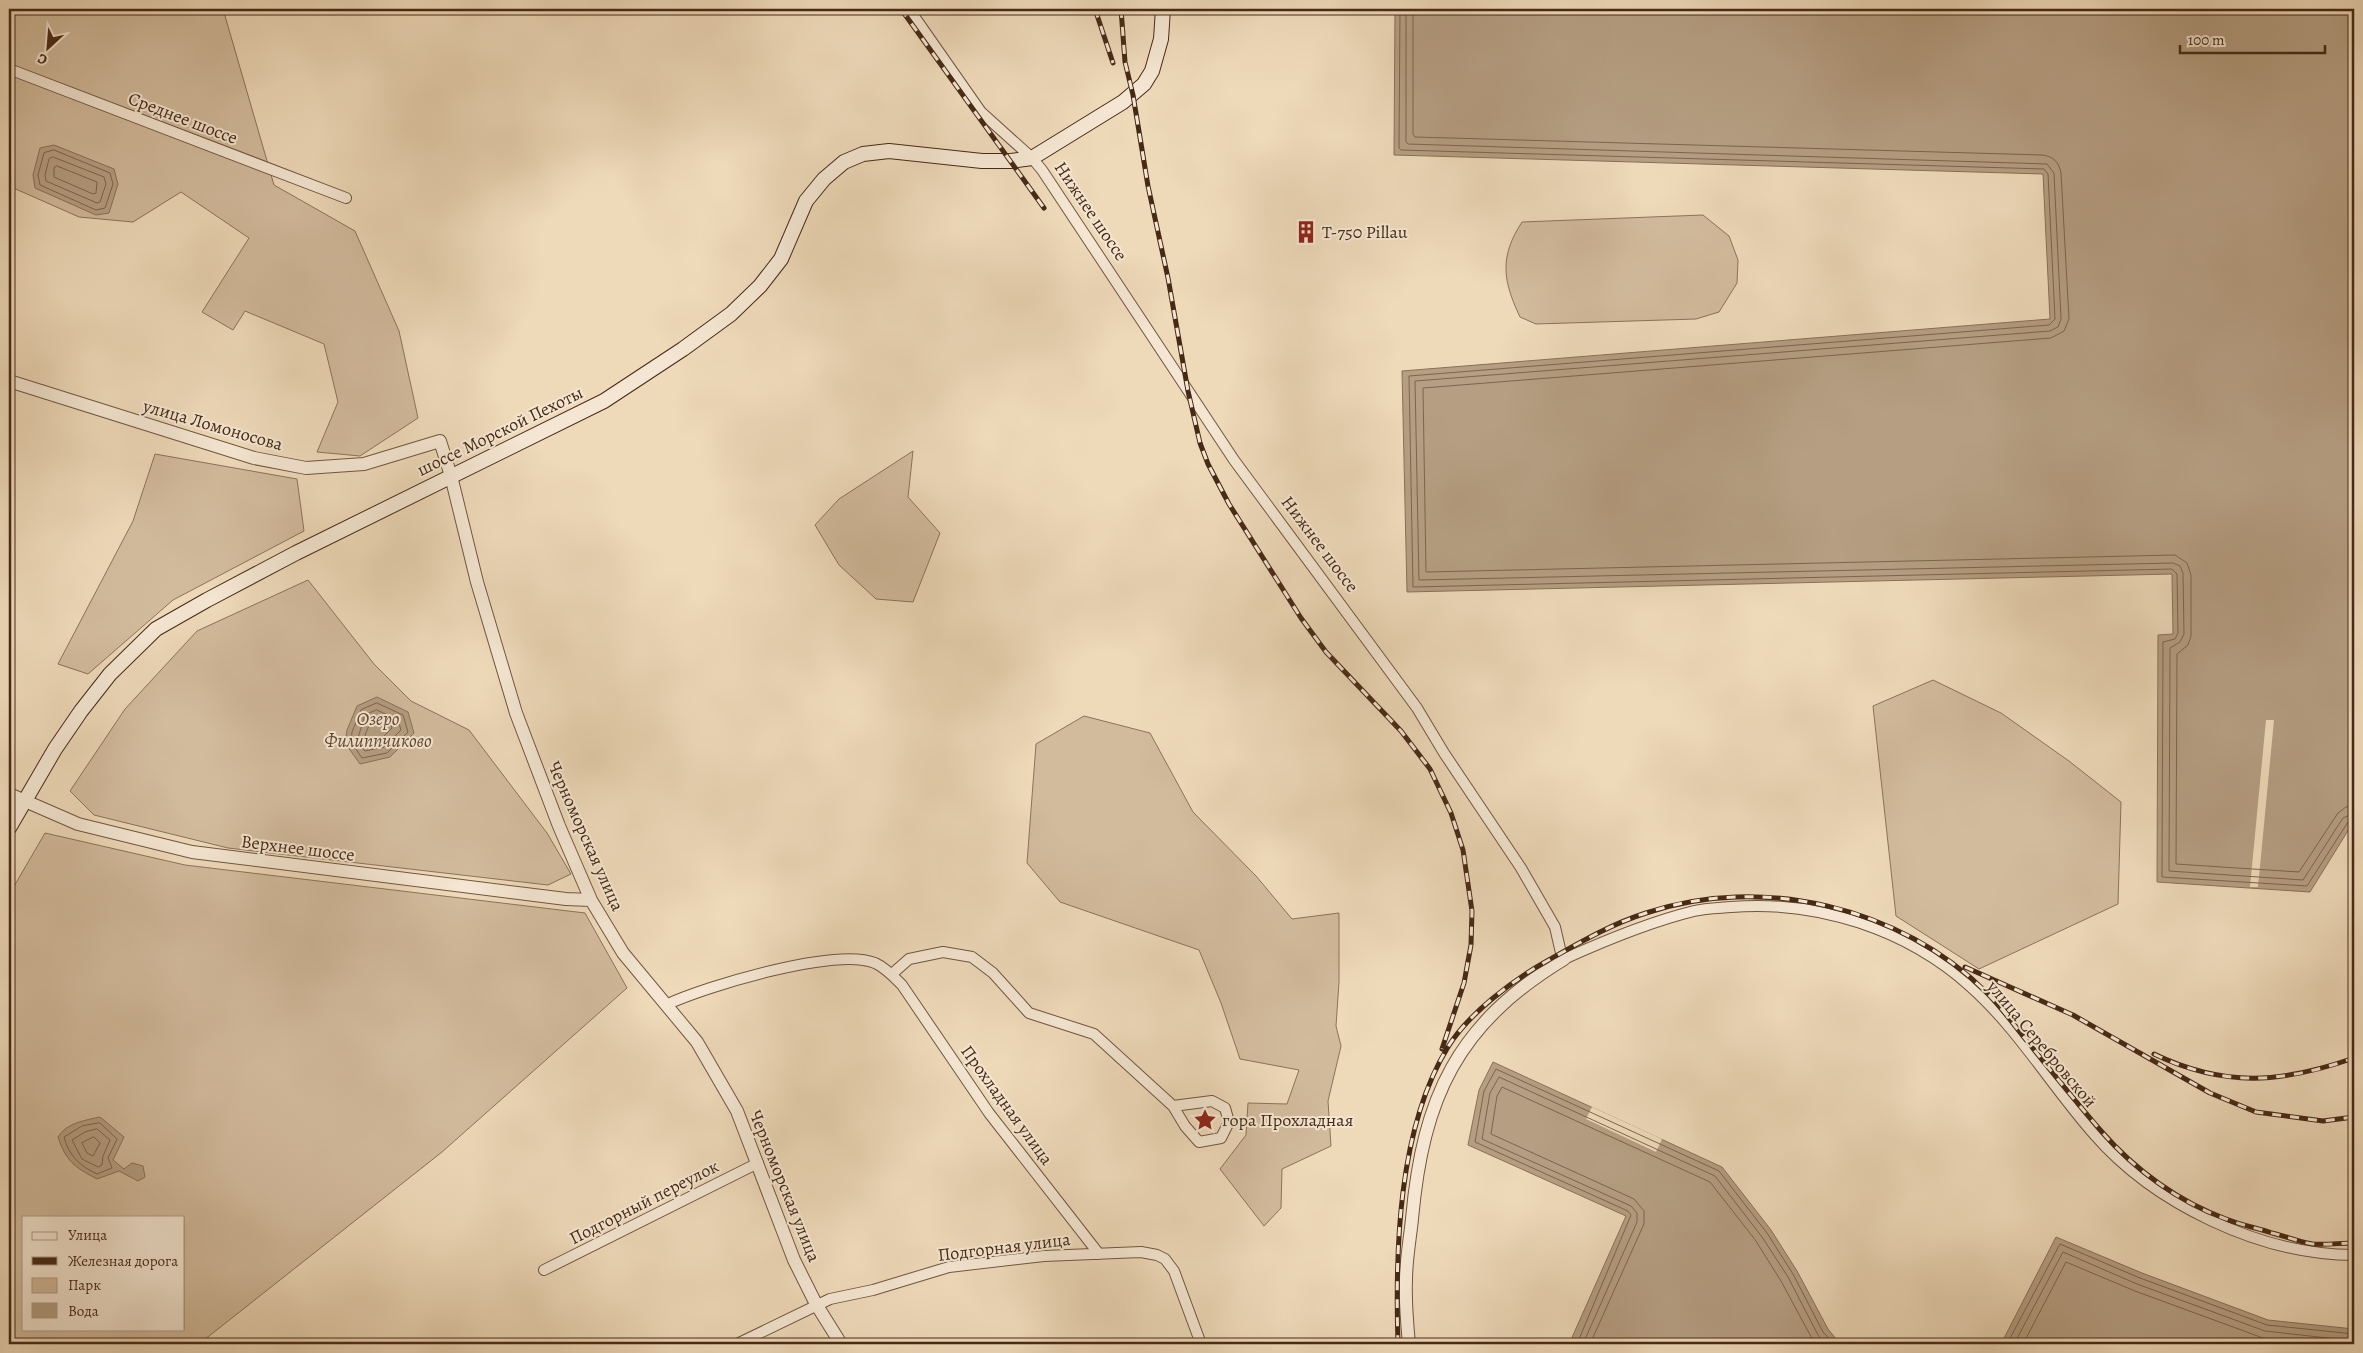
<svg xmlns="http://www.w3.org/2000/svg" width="2363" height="1353" font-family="Alegreya,serif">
  <rect width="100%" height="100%" fill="#eed9b9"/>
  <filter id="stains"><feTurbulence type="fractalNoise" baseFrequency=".004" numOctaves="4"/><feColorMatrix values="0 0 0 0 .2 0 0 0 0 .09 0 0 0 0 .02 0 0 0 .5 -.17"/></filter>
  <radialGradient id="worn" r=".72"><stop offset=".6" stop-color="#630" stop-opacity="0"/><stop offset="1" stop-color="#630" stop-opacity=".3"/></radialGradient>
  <path fill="#d2bb9d" stroke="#8c725a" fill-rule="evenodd" d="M 9,9 L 223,9 L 274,185 L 355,231 L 399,331 L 418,418 L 360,456 L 317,452 L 338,402 L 324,344 L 245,311 L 233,330 L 202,312 L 249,238 L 181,192 L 133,222 L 79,217 L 9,186 Z
    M 1703,215 L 1729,236 L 1738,260 L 1737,283 L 1719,312 L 1696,319 L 1536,324 L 1520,317 C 1503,281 1499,257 1522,222 Z
    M 913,451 L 908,497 L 940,533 L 913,602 L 876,599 L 839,565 L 815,525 L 839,499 Z
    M 155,454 L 297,479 L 304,531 L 173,600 L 88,674 L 58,664 L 133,521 Z
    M 308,580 L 374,664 L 411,701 L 469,730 L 547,833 L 571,874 L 548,885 L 228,848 L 94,815 L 70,791 L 125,709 L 197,631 Z
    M 1933,680 L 2001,713 L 2069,761 L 2121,802 L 2118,904 L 1979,969 L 1896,916 L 1873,706 Z
    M 1084,716 L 1150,733 L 1193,812 L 1256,876 L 1292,919 L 1339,913 L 1339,982 L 1336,1026 L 1341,1046 L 1328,1101 L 1331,1146 L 1282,1169 L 1281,1208 L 1264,1226 L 1220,1169 L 1246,1135 L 1248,1103 L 1287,1104 L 1299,1070 L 1240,1059 L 1221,1003 L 1199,950 L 1060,902 L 1027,863 L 1036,744 Z
    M 45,833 L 185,865 L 585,913 L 627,988 L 442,1152 L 199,1344 L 9,1344 L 9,895 ZM 24,1217 L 184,1217 L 184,1329 L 24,1329 Z"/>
  <path fill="#b59e82" stroke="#897057" d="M 1395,9 L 2354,9 L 2354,821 L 2310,892 L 2157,882 L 2158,635 L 2173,634 L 2172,574 L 1407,592 L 1402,371 L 2050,319 L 2043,174 L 1394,155 Z
    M 54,145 L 114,169 L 118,184 L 109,213 L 96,215 L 35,188 L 33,175 L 40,148 Z
    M 377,697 L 408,712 L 414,733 L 390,757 L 360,764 L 345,743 L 347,730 L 357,706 Z
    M 1493,1062 L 1722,1167 L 1771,1230 L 1797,1271 L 1828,1329 L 1840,1344 L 1576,1344 L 1570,1342 L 1626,1216 L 1468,1145 L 1479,1090 Z
    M 100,1117 L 124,1137 L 113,1160 L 124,1169 L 132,1163 L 143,1166 L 145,1177 L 138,1181 L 119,1171 L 97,1179 C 74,1167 66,1161 58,1137 C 66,1123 86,1120 100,1117 Z
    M 2056,1237 L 2142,1273 L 2268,1320 L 2354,1329 L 2354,1344 L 2001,1344 Z"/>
  <path fill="#eed9b9" d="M 2266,720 L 2274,720 L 2258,887 L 2250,887 Z
    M 1592,1107 L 1662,1139 L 1656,1152 L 1586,1119 Z"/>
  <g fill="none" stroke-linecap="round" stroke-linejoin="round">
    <path stroke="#7e644c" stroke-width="1" d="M 1400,9 L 1399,148 L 1401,150 L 2044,169 L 2048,174 L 2055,319 L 2049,325 L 1409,376 L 1413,587 L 2172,569 L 2177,574 L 2178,633 L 2175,639 L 2163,642 L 2162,877 L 2307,886 L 2348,822 L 2354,819
      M 1406,9 L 1406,142 L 1408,144 L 2047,164 L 2054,173 L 2061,319 L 2058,327 L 2050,331 L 1415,381 L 1419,580 L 2173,563 L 2180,566 L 2183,573 L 2184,634 L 2180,642 L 2170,648 L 2169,871 L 2303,880 L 2343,818 L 2354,813
      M 1413,9 L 1413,134 L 1415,137 L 2042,155 C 2053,156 2059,162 2061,173 L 2069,319 L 2064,331 L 2051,338 L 1423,388 L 1426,572 L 2175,555 L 2187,563 L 2191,575 L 2191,636 L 2188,645 L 2177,654 L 2176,864 L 2299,872 L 2338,813 L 2346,807 L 2354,806
      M 54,150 L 110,173 L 113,184 L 105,208 L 96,210 L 40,185 L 38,175 L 44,153 Z
      M 53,157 L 104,177 L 106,184 L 100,202 L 97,203 L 46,181 L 45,175 L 49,159 Z
      M 57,166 L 97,182 L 96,193 L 93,194 L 54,177 L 54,168 Z
      M 377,703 L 403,715 L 408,732 L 387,753 L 362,758 L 351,742 L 352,732 L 361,710 Z
      M 377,710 L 398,720 L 401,730 L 384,747 L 365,751 L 357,741 L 365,715 Z
      M 377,718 L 391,725 L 392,728 L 380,740 L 368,743 L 365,735 L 371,721 Z
      M 100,1123 L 117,1139 L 108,1158 L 112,1168 L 97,1174 C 80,1166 69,1156 64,1137 L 82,1126 Z
      M 97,1129 L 110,1140 L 103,1156 L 102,1165 L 98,1167 L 82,1159 L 72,1140 L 85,1132 Z
      M 94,1137 L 100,1143 L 93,1156 L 87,1153 L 82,1143 Z
      M 1577,1344 L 1631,1215 L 1628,1211 L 1475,1142 L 1484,1091 L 1496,1069 L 1719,1171 L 1767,1233 L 1793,1274 L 1823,1332 L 1834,1344
      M 1583,1344 L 1637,1222 L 1637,1213 L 1631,1206 L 1482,1139 L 1490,1093 L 1499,1077 L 1715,1176 L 1762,1237 L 1788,1277 L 1818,1335 L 1825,1344
      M 1590,1344 L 1644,1224 L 1644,1211 L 1634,1199 L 1491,1134 L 1497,1096 L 1502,1087 L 1710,1182 L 1756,1241 L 1781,1281 L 1815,1344
      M 2007,1344 L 2060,1244 L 2140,1278 L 2267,1325 L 2354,1334
      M 2014,1344 L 2063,1252 L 2137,1284 L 2265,1331 L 2354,1341
      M 2023,1344 L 2066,1262 L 2135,1291 L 2263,1338 L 2314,1344"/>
    <defs>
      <path id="minor" d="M 909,9 L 981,112 L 1032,158 L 1042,170 L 1234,460 L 1417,708 L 1444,753 L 1521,868 L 1555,927 L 1561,953 L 1564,959 C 1606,940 1649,922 1694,911 C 1706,908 1719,908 1731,907 C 1817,900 1907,929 1971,987 C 2018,1029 2051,1085 2093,1133 C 2154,1204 2261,1255 2354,1255
        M 9,69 L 346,198
        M 892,974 L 909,959 L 943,952 L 972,957 L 993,973 L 1029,1013 L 1094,1034 L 1173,1106 L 1185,1126 L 1199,1142 L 1221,1138 L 1229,1122 L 1225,1108 L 1212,1101 L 1173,1106
        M 668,1004 C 707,986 836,947 875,963 C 886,968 894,977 902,985 L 989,1113 L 1099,1254
        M 544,1270 L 758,1163
        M 737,1344 L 830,1299 L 873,1290 L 949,1267 L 1044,1256 L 1141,1252 L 1157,1255 L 1165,1259 L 1174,1271 L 1201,1344"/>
      <path id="tertiary" d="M 9,381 L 254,458 L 306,468 L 364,464 L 440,441 L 451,476 L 477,582 L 516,713 L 559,826 L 591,900 L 623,953 L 697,1042 L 737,1111 L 794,1260 L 816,1304 L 841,1344
        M 9,794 L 78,824 L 192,852 L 566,899 L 591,900
        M 1409,1344 C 1407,1323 1405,1301 1406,1280 C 1406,1259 1410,1239 1412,1219 C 1423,1097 1457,1024 1564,959"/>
      <path id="secondary" d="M 9,828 L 55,749 L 81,711 L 110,674 L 156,629 L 207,600 L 296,553 L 604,401 L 683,349 L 731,314 L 760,286 L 781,259 L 806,201 L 824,179 L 844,162 L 863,154 L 889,151 L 982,161 L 1011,161 L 1032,158 L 1123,102 L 1144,84 L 1152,71 L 1161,39 L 1163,9"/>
    </defs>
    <use href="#minor" stroke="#71563f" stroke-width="12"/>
    <use href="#tertiary" stroke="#71563f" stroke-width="14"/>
    <use href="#secondary" stroke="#472a16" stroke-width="16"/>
    <use href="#minor" stroke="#f4e6d2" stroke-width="10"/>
    <use href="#tertiary" stroke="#f4e6d2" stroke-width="12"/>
    <use href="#secondary" stroke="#f4e6d2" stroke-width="14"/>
    <defs>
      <path id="rail" d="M 901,9 L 1044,208
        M 1095,9 L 1113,63
        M 1121,9 L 1125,62 L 1133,95 L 1148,186 L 1168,278 L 1188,391 L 1200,443 L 1208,464 L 1229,504 L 1301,618 L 1326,652 L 1401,731 L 1430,769 L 1451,813 L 1463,850 L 1472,911 L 1471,945 L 1464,983 L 1442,1049
        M 1965,967 L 2073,1015 L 2210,1093 L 2256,1112 L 2323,1121 L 2354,1117
        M 2154,1054 C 2225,1088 2282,1083 2354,1058
        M 1398,1344 C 1395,1251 1398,1128 1448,1047 C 1468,1014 1513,980 1547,961 C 1579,943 1611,924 1646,913 C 1762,874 1901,907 1987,993 C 2002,1008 2014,1025 2027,1041 C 2052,1072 2076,1102 2102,1132 C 2135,1170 2179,1202 2226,1219 C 2241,1225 2257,1228 2272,1233 C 2285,1236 2299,1242 2313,1244 C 2326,1245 2341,1243 2354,1243"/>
    </defs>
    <use href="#rail" stroke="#472a16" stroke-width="5"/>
    <use href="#rail" stroke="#f4e6d2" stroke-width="3" stroke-dasharray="9" stroke-linecap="butt"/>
  </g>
  <defs>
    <symbol id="building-bare" viewBox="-9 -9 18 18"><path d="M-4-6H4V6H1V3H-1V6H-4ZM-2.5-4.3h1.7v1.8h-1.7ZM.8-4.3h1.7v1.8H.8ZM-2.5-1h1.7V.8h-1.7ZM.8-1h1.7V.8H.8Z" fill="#8f2418" stroke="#f4e6d2" stroke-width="2.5" paint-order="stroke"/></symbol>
    <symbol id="sight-bare" viewBox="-9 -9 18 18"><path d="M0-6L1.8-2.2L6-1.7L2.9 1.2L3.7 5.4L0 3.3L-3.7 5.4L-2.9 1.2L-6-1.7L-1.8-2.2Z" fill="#8f2418" stroke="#f4e6d2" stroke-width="2.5" paint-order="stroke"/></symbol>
  </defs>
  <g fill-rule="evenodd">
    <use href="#building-bare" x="1290" y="216" width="32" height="32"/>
    <use href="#sight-bare" x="1189" y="1104" width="32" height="32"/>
  </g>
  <g text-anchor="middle" stroke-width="4" stroke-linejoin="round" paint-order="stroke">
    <g font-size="18" fill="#472a16" stroke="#f4e6d2">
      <text transform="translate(183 118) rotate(21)" y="6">Среднее шоссе</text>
      <text transform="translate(1091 211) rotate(56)" y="6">Нижнее шоссе</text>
      <text transform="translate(213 425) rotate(16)" y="6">улица Ломоносова</text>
      <text transform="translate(500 431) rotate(-26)" y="6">шоссе Морской Пехоты</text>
      <text transform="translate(1320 544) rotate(53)" y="6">Нижнее шоссе</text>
      <text transform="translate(586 836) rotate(66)" y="6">Черноморская улица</text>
      <text transform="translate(298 848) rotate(7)" y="6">Верхнее шоссе</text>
      <text transform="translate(2042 1044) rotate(50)" y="6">улица Серебровской</text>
      <text transform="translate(1007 1105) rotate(54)" y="6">Прохладная улица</text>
      <text transform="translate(785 1186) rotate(68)" y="6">Черноморская улица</text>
      <text transform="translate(644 1202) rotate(-27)" y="6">Подгорный переулок</text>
      <text transform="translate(1004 1247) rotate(-7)" y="6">Подгорная улица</text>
    </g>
    <g font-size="18" fill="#472a16" stroke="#f4e6d2" text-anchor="start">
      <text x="1322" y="238">T-750 Pillau</text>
      <text x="1222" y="1126">гора Прохладная</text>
    </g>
    <g font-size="19" font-style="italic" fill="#624731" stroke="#f4e6d2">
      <text x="378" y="725">Озеро<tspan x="378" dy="22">Филиппчиково</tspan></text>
    </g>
  </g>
  <rect width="2363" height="1353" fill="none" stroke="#eed9b9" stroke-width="30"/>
  <rect x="10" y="10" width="2343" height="1333" fill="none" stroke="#472a16" stroke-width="2.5"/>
  <rect x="15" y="15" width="2333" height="1323" fill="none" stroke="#472a16"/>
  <rect x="22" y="1216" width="162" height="115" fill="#f4e6d2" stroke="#af9b87"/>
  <rect x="32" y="1232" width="25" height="8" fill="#f4e6d2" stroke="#af9b87"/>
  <text x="68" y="1240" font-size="15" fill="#472a16">Улица</text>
  <rect x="32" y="1257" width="25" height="8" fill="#472a16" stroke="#af9b87"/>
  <text x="68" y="1266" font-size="15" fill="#472a16">Железная дорога</text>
  <rect x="32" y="1278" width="25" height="15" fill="#d2bb9d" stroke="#af9b87"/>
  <text x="68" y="1290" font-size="15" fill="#472a16">Парк</text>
  <rect x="32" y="1303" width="25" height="15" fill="#b59e82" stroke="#af9b87"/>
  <text x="68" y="1316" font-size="15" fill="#472a16">Вода</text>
  <g transform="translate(48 48) rotate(206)" stroke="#f4e6d2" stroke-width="4" paint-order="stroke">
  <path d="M0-4L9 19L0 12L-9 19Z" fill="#472a16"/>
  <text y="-8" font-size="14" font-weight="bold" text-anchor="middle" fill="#472a16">С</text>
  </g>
  <path d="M2180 45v8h145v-8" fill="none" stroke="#472a16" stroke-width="2.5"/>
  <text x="2188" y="45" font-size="15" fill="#472a16" stroke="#f4e6d2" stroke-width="4" paint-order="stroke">100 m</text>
  <rect width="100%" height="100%" filter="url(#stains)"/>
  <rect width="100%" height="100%" fill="url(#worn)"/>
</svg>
